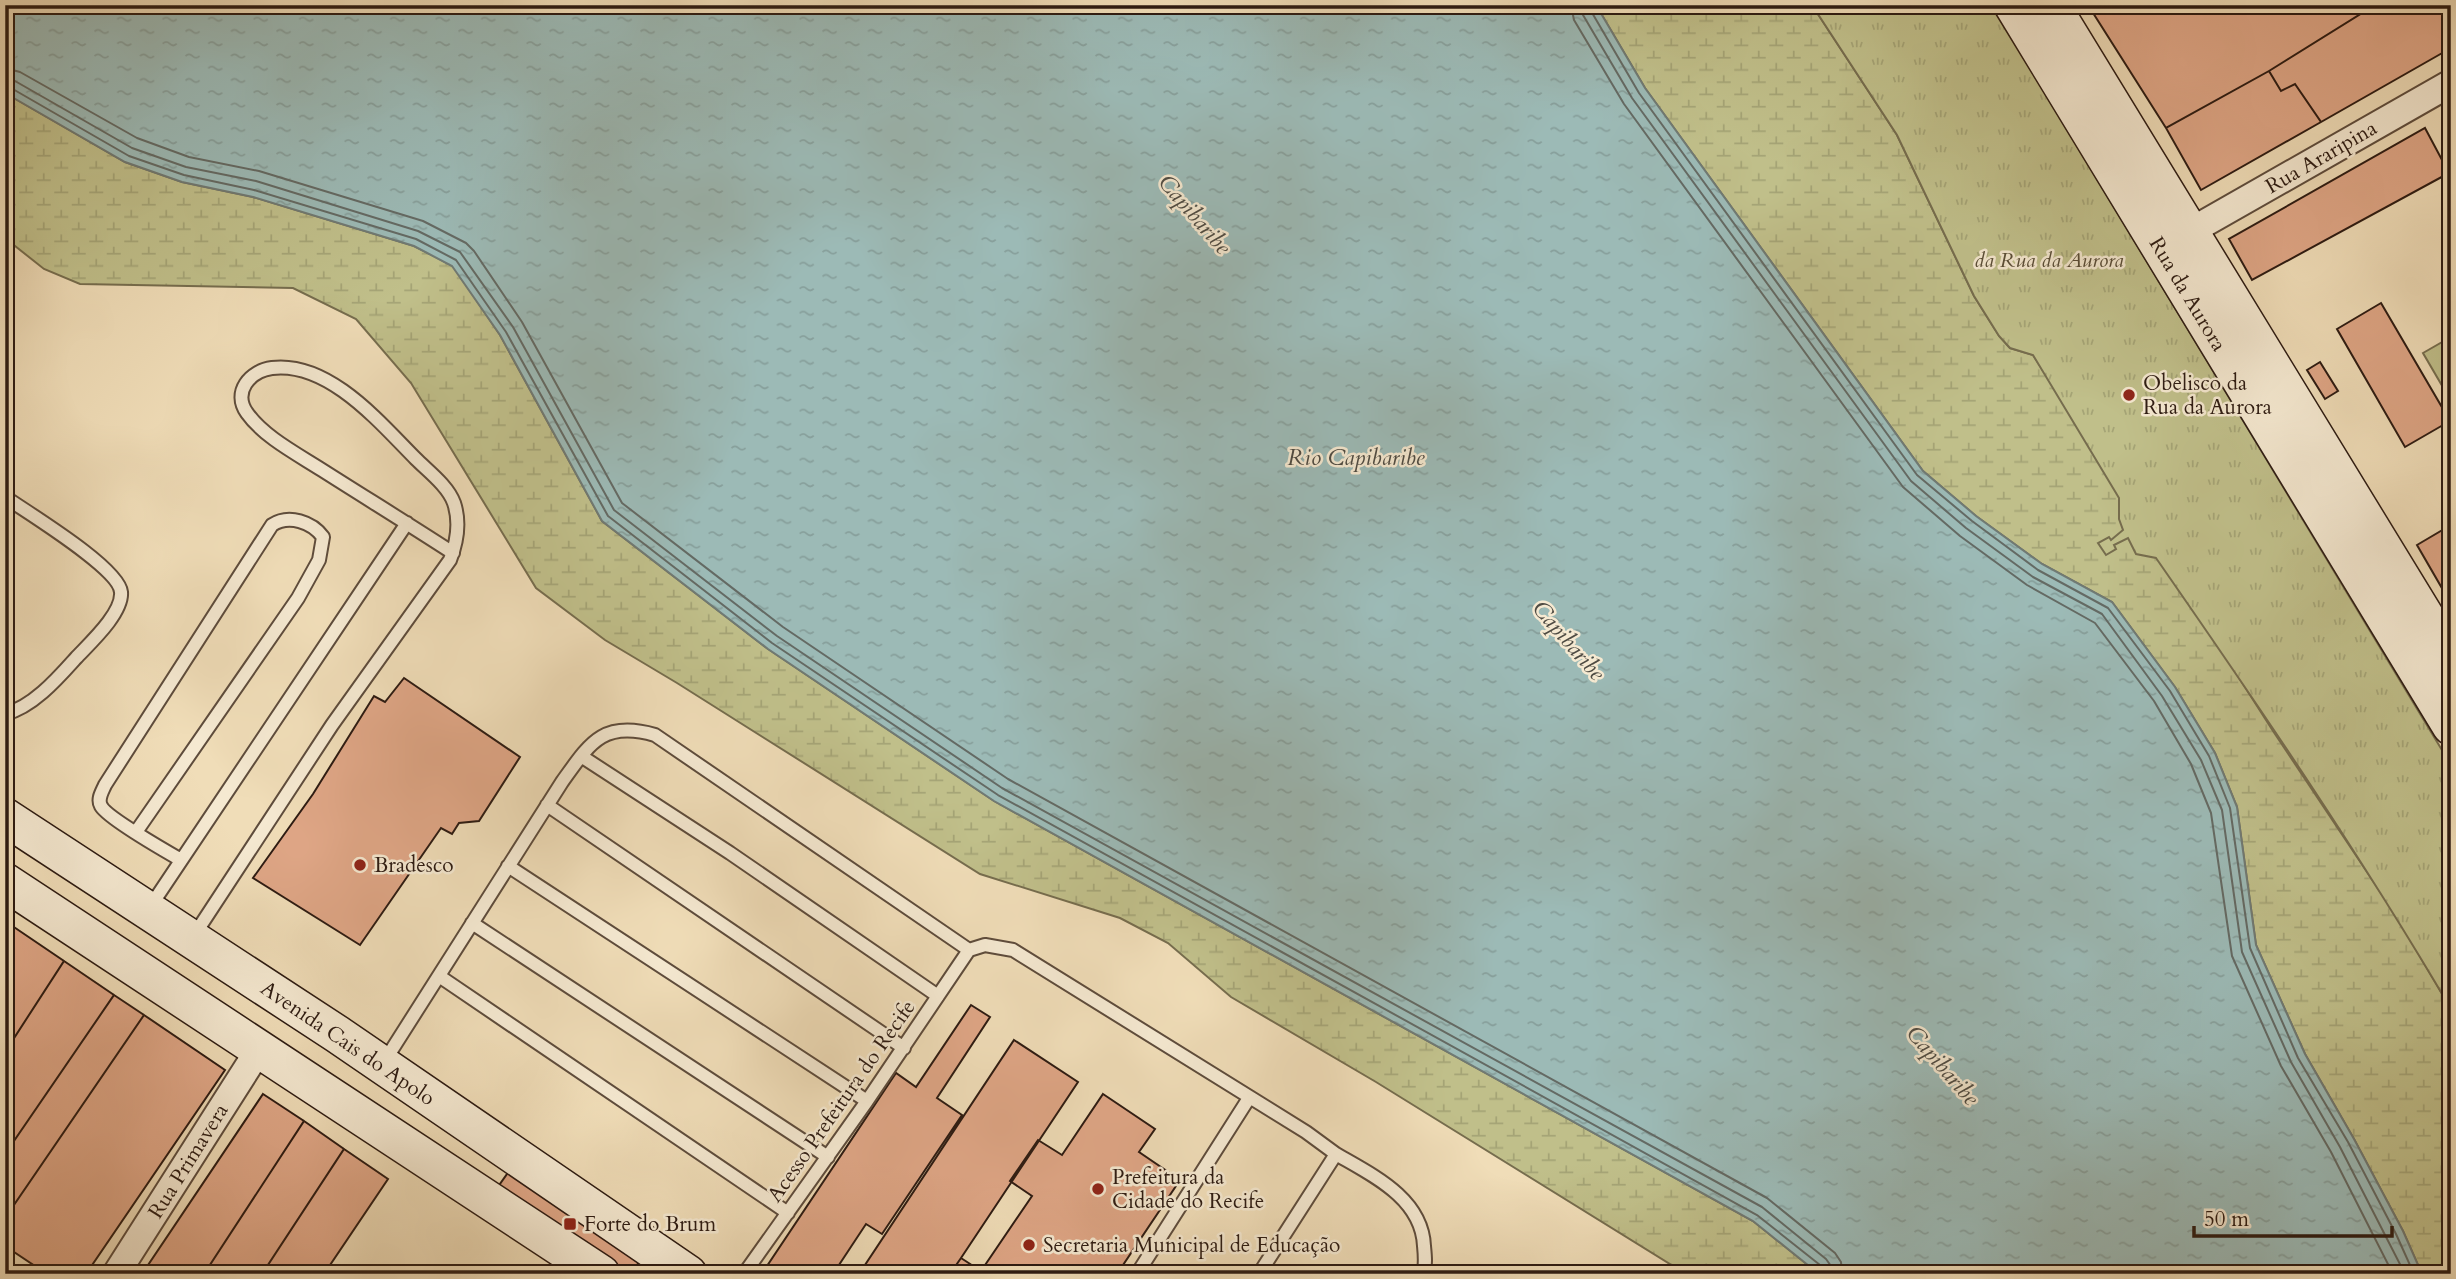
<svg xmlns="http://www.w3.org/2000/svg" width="2456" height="1279" font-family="Cardo,serif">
  <defs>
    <pattern id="wetland-marsh" width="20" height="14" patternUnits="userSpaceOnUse" patternTransform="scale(1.75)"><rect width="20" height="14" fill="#c0bf8a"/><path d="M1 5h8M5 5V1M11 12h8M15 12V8" fill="none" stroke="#a5a476"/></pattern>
    <pattern id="park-tufts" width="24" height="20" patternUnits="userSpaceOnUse" patternTransform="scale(1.75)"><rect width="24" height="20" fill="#c0bf8a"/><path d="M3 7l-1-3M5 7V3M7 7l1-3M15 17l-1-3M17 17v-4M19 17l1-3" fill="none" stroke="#a5a476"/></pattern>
    <pattern id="water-ripples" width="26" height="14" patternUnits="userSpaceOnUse" patternTransform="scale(1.75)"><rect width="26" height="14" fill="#9cbab6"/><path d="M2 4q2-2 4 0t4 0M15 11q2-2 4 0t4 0" fill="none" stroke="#879f9b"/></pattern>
  </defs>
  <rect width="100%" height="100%" fill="#f0ddb8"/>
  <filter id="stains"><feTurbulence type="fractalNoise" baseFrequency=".00286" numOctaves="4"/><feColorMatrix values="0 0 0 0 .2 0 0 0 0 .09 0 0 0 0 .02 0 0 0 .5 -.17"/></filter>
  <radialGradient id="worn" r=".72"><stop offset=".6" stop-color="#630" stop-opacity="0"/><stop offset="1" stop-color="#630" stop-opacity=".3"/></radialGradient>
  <path fill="#c0bf8a" stroke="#766d4e" stroke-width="2" d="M 2451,337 L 2451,401 L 2423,353 Z"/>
  <path fill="url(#wetland-marsh)" stroke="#766d4e" stroke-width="2" d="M 1596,5 L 1812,5 L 1897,135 L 1974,296 L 1999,336 L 2010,348 L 2033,355 L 2273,731 L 2395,914 L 2451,1009 L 2451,1274 L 2422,1274 L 2403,1231 L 2354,1139 L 2305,1054 L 2256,945 L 2237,807 L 2215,753 L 2175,687 L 2112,602 L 2042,564 L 1976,516 L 1923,471 L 1645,88 Z
    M 5,93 L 125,162 L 182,182 L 253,197 L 414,246 L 453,266 L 500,335 L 602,521 L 768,649 L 994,801 L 1753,1221 L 1819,1274 L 1686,1274 L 1376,1082 L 1231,997 L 1168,943 L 1120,918 L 980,874 L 677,683 L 605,640 L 536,588 L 411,383 L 356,319 L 293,288 L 80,284 L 44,269 L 5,238 Z"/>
  <path fill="url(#park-tufts)" stroke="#766d4e" stroke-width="2" d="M 1812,5 L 1992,5 L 2451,765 L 2451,1009 C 2360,854 2258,705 2156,558 L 2136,554 L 2128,538 L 2114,545 L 2116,549 L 2106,555 L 2098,543 L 2109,537 L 2111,540 L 2123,530 L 2119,519 L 2119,498 L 2033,355 L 2010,348 L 1999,336 L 1974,296 L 1897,135 Z"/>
  <path fill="url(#water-ripples)" stroke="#707a74" stroke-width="2" d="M 5,5 L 1596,5 L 1645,88 L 1923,471 L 1976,516 L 2042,564 L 2112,602 L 2175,687 L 2215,753 L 2237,807 L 2256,945 L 2305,1054 L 2354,1139 L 2403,1231 L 2422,1274 L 1819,1274 L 1753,1221 L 994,801 L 768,649 L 602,521 L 500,335 L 452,266 L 414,246 L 253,197 L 182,182 L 125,162 L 5,93 Z"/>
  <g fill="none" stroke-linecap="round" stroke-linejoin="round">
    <path stroke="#646a64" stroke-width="2" d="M 1571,5 L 1574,20 L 1624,104 L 1903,487 L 1960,536 L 2027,585 L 2095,623 L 2154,701 L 2191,764 L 2211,813 L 2232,956 L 2281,1066 L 2331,1152 L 2393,1274
      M 1581,5 L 1583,15 L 1632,98 L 1911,481 L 1966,528 L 2033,577 L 2102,614 L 2162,696 L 2201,760 L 2222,810 L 2242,952 L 2291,1062 L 2340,1147 L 2405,1274
      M 1590,5 L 1591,11 L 1639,93 L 1917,475 L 1972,521 L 2038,570 L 2108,608 L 2170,691 L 2209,756 L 2230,808 L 2250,948 L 2298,1058 L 2348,1142 L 2396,1234 L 2414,1274
      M 5,68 L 20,72 L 137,138 L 189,157 L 259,171 L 423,221 L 466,243 L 474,251 L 522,322 L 622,503 L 783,627 L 1008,779 L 1767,1198 L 1835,1253 L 1841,1262 L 1842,1274
      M 5,79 L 15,81 L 132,148 L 186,167 L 256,181 L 418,231 L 460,252 L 513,327 L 614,510 L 777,636 L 1002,788 L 1762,1207 L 1826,1259 L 1831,1266 L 1832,1274
      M 5,88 L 11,88 L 129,156 L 184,175 L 254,190 L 416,239 L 456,260 L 506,332 L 608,516 L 772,643 L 998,795 L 1757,1215 L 1820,1265 L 1823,1274"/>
  </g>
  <path fill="#dfa686" stroke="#2d1b12" stroke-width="2" d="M 2088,5 L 2375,5 L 2269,71 L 2166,128 Z
    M 2375,5 L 2451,5 L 2451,48 L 2321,122 L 2295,84 L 2281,91 L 2269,71 Z
    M 2269,71 L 2281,91 L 2295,84 L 2321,122 L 2201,190 L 2166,128 Z
    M 2425,128 L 2449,173 L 2252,280 L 2229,239 Z
    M 2381,303 L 2450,421 L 2405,447 L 2337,329 Z
    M 2320,362 L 2338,391 L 2325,399 L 2307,370 Z
    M 2451,525 L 2451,601 L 2450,602 L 2417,545 Z
    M 404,678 L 520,757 L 479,821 L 459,823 L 452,834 L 441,828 L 360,945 L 253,878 L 313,794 L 374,696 L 385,702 Z
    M 5,921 L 64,961 L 5,1052 Z
    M 64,961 L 114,995 L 5,1154 L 5,1052 Z
    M 114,995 L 144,1015 L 5,1218 L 5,1154 Z
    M 971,1005 L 990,1017 L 937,1098 L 962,1115 L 882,1234 L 866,1224 L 833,1274 L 773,1274 L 765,1269 L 896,1073 L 916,1087 Z
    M 144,1015 L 225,1070 L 86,1274 L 47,1274 L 5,1246 L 5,1218 Z
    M 1014,1040 L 1078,1082 L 961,1258 L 950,1274 L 859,1274 Z
    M 263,1094 L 304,1121 L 204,1274 L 142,1274 Z
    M 1103,1094 L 1155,1129 L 1139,1152 L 1180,1180 L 1117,1274 L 950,1274 L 961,1258 L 981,1271 L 1032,1196 L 1010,1181 L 1038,1140 L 1062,1155 Z
    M 304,1121 L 344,1149 L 262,1274 L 204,1274 Z
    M 344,1149 L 388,1179 L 324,1274 L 262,1274 Z
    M 512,1167 L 643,1256 L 631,1274 L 619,1274 L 495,1191 Z"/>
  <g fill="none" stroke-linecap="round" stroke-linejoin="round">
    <defs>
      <path id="lane" d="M 5,497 C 28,513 119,568 121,592 C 123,613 90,643 76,658 C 58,678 33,707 5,714
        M 581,756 L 730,853 L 938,996
        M 547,805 L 904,1048
        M 136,832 L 298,598 L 319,560 L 323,537 C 312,522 289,514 272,525 L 105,785 C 102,792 97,799 101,806 C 106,817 167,852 181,860
        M 508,866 L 867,1101
        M 150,907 L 407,523
        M 472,923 L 828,1157
        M 193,937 L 332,725 L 450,560 C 457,542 460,521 454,503 C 448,486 428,471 416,459 C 380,423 329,361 272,368 C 250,371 232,392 247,413 C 264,437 297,454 322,470 C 366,498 410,525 453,553
        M 439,976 L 788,1213
        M 384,1062 L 562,782 C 590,743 603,720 655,735 L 969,950
        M 1336,1154 C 1372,1175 1422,1198 1424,1246 C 1425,1256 1426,1265 1423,1274
        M 744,1274 L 867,1101 L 969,950 L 985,945 L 1013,950 L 1306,1132 L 1336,1154 L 1259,1274
        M 1137,1274 L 1249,1098"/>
      <path id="street" d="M 2191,231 L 2451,83
        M 116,1274 L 260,1048"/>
      <path id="secondary" d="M 2013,5 L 2451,726
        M 2051,5 L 2451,659
        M 5,817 L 337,1034 L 688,1274
        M 5,882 L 601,1274"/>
    </defs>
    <use href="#lane" stroke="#5e4c3c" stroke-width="16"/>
    <use href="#street" stroke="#5e4c3c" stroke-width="30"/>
    <use href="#secondary" stroke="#2d1b12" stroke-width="40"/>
    <use href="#lane" stroke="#f5e9d1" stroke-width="12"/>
    <use href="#street" stroke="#f5e9d1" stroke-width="26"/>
    <use href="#secondary" stroke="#f5e9d1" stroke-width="37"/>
  </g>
  <g fill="#8f2418" stroke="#f5e9d1" stroke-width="2.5">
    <circle cx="2129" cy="395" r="7"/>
    <circle cx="360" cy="865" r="7"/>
    <circle cx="1098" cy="1189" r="7"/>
    <rect x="563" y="1217" width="14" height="14" rx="3.5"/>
    <circle cx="1029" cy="1245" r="7"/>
  </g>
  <g text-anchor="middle" stroke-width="5" stroke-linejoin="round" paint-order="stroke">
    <g font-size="21" fill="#2d1b12" stroke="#f5e9d1">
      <text transform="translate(2321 157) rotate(-30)" y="7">Rua Araripina</text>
      <text transform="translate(2188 294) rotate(59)" y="7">Rua da Aurora</text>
      <text transform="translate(348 1043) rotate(34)" y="7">Avenida Cais do Apolo</text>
      <text transform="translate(841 1101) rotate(-55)" y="7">Acesso Prefeitura do Recife</text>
      <text transform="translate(188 1161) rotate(-58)" y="7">Rua Primavera</text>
    </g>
    <g font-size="21" font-style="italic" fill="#594c36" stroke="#f5e9d1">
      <text x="2049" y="267">da Rua da Aurora</text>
    </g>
    <g font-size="21" fill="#2d1b12" stroke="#f5e9d1" text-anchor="start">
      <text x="2143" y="390">Obelisco da<tspan x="2143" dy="24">Rua da Aurora</tspan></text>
      <text x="374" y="872">Bradesco</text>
      <text x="1112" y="1184">Prefeitura da<tspan x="1112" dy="24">Cidade do Recife</tspan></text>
      <text x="584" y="1231">Forte do Brum</text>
      <text x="1043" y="1252">Secretaria Municipal de Educação</text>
    </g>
    <g font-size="23" font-style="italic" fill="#4e4b43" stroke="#f5e9d1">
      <text transform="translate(1195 214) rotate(49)" y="8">Capibaribe</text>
      <text x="1356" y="465">Rio Capibaribe</text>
      <text transform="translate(1569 640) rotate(49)" y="8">Capibaribe</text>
      <text transform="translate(1943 1065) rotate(49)" y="8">Capibaribe</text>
    </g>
  </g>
  <rect width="2456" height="1279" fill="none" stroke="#f0ddb8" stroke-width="28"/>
  <rect x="7" y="7" width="2442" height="1265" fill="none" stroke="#2d1b12" stroke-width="3.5"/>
  <rect x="14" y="14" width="2428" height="1251" fill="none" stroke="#2d1b12" stroke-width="2"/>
  <path d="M2194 1226v10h198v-10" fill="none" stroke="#2d1b12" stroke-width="3.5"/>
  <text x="2204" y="1226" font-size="21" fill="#2d1b12" stroke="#f5e9d1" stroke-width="5" paint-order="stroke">50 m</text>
  <rect width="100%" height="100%" filter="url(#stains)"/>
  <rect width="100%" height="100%" fill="url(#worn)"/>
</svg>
